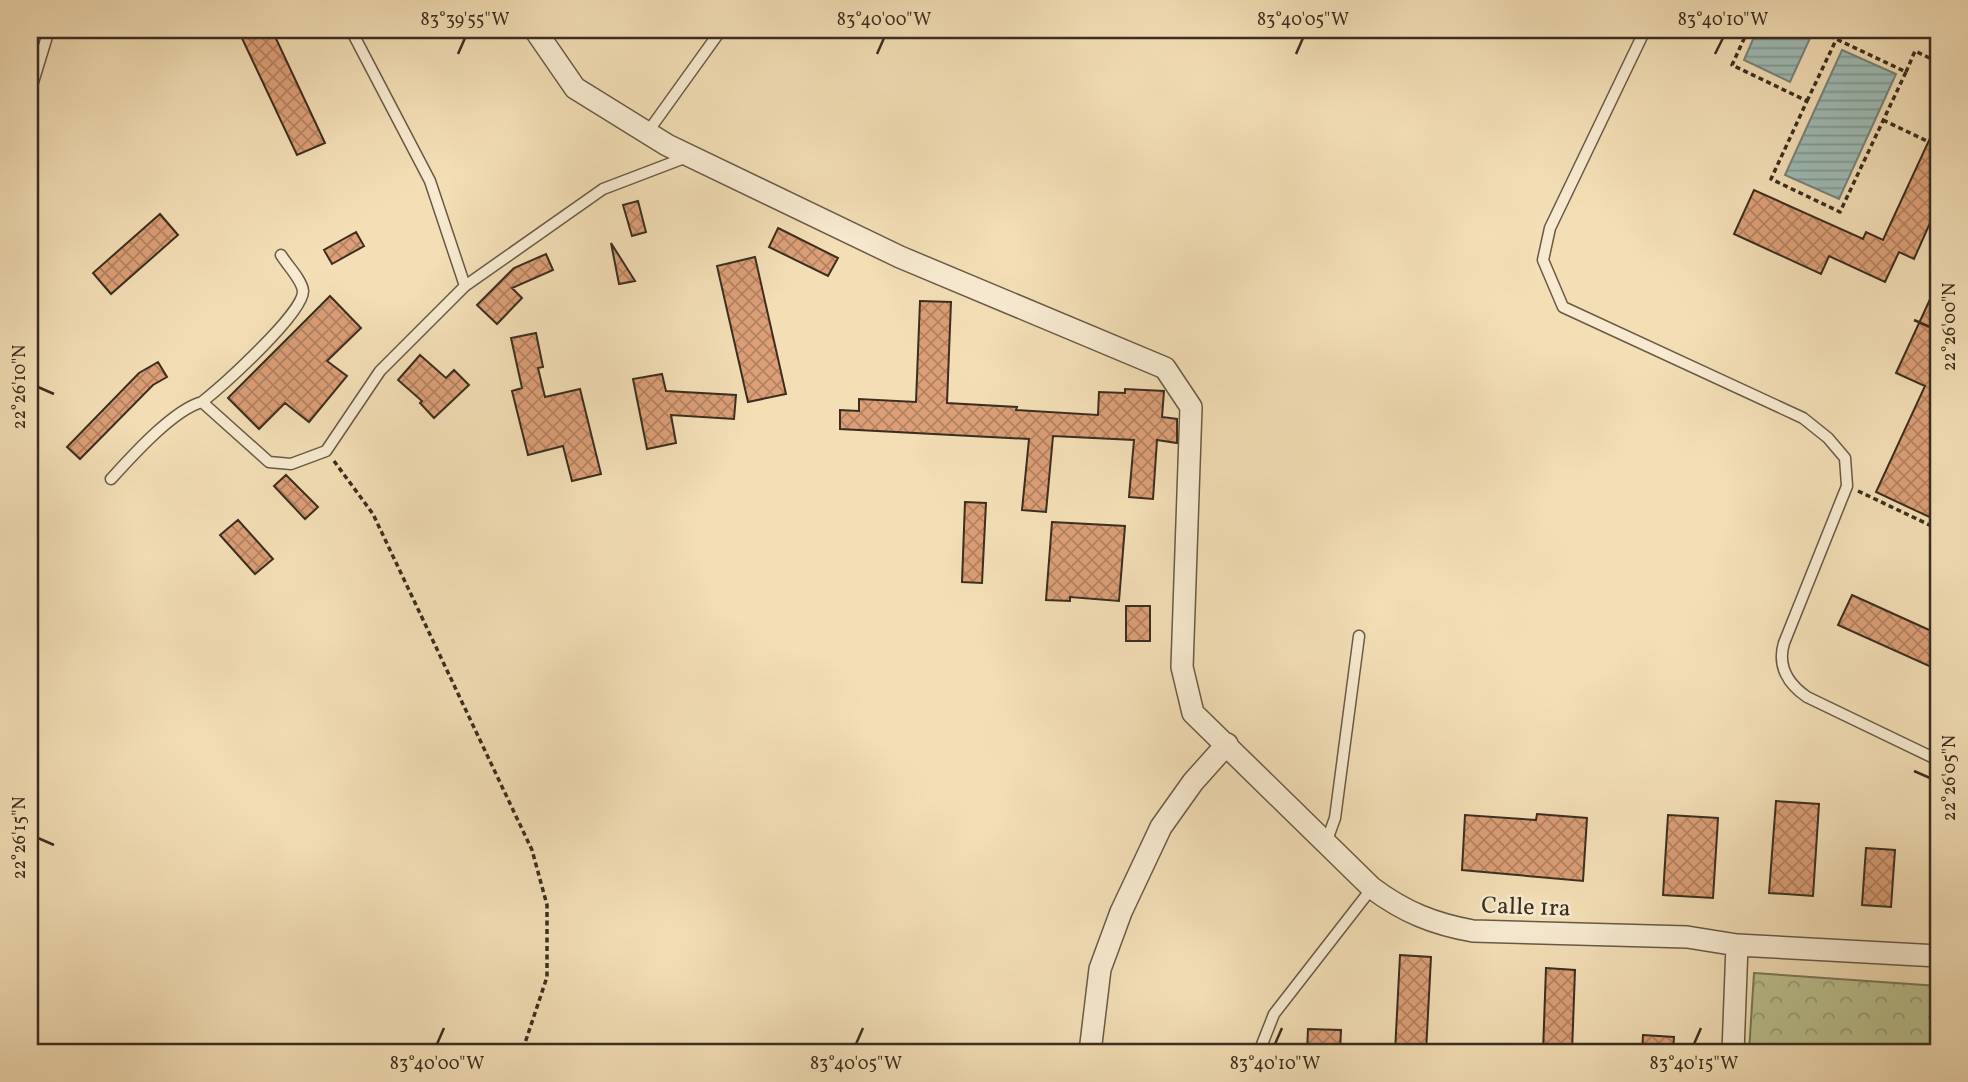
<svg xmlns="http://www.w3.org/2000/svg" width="1968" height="1082" font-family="Vollkorn,serif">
  <defs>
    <pattern id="forest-crowns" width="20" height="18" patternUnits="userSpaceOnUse" patternTransform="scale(1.75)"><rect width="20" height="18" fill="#bac18f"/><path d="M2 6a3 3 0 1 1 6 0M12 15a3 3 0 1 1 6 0" fill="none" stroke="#989d74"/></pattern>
    <pattern id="water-rules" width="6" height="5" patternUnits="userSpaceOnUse" patternTransform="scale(1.75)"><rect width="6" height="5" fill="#9dbbb5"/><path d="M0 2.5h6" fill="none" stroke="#819893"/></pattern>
    <pattern id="building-cross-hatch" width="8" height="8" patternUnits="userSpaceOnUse" patternTransform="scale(1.75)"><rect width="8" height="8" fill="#dc9f77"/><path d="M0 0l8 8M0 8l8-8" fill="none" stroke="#b38261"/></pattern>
  </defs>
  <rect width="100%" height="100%" fill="#f3deb6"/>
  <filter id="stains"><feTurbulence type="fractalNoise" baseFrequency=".00286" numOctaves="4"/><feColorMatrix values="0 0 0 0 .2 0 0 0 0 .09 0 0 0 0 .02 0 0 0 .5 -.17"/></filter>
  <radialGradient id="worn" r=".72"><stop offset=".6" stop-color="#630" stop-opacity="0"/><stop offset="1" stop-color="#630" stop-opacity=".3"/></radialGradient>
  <path fill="url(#forest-crowns)" stroke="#7a7858" stroke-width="2" d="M 1754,973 L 1938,986 L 1938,1052 L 1749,1052 Z"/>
  <path fill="url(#water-rules)" stroke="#758379" stroke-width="2" d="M 1757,30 L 1798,30 L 1811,36 L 1790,82 L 1744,60 Z
    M 1842,50 L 1896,74 L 1839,199 L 1785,175 Z"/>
  <path fill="url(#building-cross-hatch)" stroke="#3a2e20" stroke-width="2" d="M 250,30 L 272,30 L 325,143 L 297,155 L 240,34 Z
    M 1938,121 L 1938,205 L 1914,259 L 1899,252 L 1885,282 L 1829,256 L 1821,274 L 1734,234 L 1754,190 L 1863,239 L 1866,232 L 1883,240 Z
    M 638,201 L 646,232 L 632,236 L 623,205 Z
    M 160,214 L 178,235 L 111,294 L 93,273 Z
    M 778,228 L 838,258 L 828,276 L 769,247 Z
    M 356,232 L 364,246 L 332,264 L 324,250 Z
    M 611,243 L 635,281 L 619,284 Z
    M 546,254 L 553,270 L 512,288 L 522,298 L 497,324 L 477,305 L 514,268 Z
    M 755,257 L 786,394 L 748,402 L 717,266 Z
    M 1938,282 L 1938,521 L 1876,492 L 1925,386 L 1896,373 Z
    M 330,296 L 361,328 L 327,361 L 347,376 L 309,422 L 285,403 L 259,429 L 228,398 Z
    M 920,301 L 951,302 L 947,403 L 1017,407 L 1016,410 L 1098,415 L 1099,392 L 1125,393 L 1125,389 L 1164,391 L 1162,417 L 1177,419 L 1177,443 L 1157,440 L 1153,499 L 1129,497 L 1134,440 L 1053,436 L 1046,512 L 1022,510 L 1029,439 L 840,429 L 840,410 L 859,411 L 859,399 L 916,402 Z
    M 536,333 L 543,367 L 538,368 L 545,397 L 580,389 L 601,474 L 572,481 L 563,446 L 528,455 L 512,391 L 522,388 L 511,338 Z
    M 420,355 L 446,378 L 454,370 L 469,385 L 434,418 L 420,403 L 422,401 L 398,380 Z
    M 158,362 L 167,377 L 153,385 L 80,459 L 67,447 L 139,373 Z
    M 662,374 L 666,391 L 736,395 L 734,419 L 671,415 L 676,443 L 647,449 L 633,379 Z
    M 286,475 L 318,507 L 305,519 L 274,486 Z
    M 965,502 L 986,503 L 982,583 L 962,582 Z
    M 238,520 L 273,559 L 255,574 L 220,535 Z
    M 1052,522 L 1125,526 L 1119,601 L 1070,597 L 1070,601 L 1046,600 Z
    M 1852,595 L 1938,634 L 1938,670 L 1838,625 Z
    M 1126,606 L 1150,606 L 1150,641 L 1126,641 Z
    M 1776,801 L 1819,804 L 1813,896 L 1769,893 Z
    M 1537,814 L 1587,818 L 1583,881 L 1462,870 L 1465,815 L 1536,820 Z
    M 1668,815 L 1718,818 L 1713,898 L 1663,895 Z
    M 1866,848 L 1895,850 L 1891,907 L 1862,905 Z
    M 1400,955 L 1431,957 L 1426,1052 L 1395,1052 Z
    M 1546,968 L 1575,970 L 1572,1052 L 1543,1052 Z
    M 1308,1029 L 1341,1030 L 1340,1052 L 1307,1052 Z
    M 1643,1035 L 1674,1037 L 1673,1052 L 1642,1052 Z"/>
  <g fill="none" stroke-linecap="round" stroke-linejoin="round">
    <defs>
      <path id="service" d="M 351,30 L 430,181 L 465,286
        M 1645,30 L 1550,228 L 1543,260 L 1563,307 L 1803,418 L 1828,438 L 1845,458 L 1847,486 L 1784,643 C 1777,666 1788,684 1807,697 L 1938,760
        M 30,92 L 49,30
        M 647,133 L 721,30
        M 202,402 C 221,387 304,313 303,291 C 302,280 287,265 281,255
        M 111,479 C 132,456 173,410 202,402 L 269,462 L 291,464 L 326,451 L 380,371 L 465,286 L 603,189 L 687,157
        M 1326,843 L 1335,818 L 1359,636
        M 1259,1052 L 1274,1014 L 1372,888"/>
      <path id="minor" d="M 535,30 L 575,88 L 667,145 L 900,257 L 1165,368 L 1191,407 L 1182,667 L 1193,713 L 1372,888 C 1404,912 1434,924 1473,931 L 1687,937 L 1737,945 L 1938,956
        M 1090,1052 L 1100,969 L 1121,912 L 1161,827 L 1193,782 L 1227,744
        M 1733,1052 L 1737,945"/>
    </defs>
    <use href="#service" stroke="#685a46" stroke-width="13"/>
    <use href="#minor" stroke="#685a46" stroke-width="24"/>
    <path stroke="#3a2e20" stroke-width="3.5" stroke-dasharray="5 3.5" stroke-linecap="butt" d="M 1748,30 L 1732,65 L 1807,101 L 1771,179 L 1840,212 L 1906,72 L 1817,30
      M 1906,72 L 1915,51 L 1938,62
      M 1807,101 L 1836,40
      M 1883,120 L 1929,142
      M 334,461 L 373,514 L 532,850 L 547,905 L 547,977 L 523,1049 L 520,1052
      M 1858,491 L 1938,529"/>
    <use href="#service" stroke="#f7ead0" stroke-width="10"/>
    <use href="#minor" stroke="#f7ead0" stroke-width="21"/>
  </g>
  <path fill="none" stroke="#3a2e20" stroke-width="2.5" d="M 458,54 L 465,38M 877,54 L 884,38M 1296,54 L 1303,38M 1715,54 L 1723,38M 1914,320 L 1930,327M 38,387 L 54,394M 1914,771 L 1930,778M 38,838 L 54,845M 437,1044 L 444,1028M 856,1044 L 863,1028M 1275,1044 L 1282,1028M 1694,1044 L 1701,1028"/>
  <g text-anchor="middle" stroke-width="5" stroke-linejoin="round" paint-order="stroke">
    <g font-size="24" fill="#3a2e20" stroke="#f7ead0">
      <text transform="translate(1526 906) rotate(2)" y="8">Calle 1ra</text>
    </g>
  </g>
  <rect width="1968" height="1082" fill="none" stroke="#f3deb6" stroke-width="77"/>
  <rect x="38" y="38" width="1892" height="1006" fill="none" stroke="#3a2e20" stroke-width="2.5"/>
  <g font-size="18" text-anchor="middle" fill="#3a2e20">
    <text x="465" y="25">83°39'55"W</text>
    <text x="884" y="25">83°40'00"W</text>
    <text x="1303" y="25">83°40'05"W</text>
    <text x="1723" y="25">83°40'10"W</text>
    <text transform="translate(1949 327) rotate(-90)" y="6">22°26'00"N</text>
    <text transform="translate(19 387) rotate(-90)" y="6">22°26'10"N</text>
    <text transform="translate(1949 778) rotate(-90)" y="6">22°26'05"N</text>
    <text transform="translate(19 838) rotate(-90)" y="6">22°26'15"N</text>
    <text x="437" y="1069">83°40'00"W</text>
    <text x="856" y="1069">83°40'05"W</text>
    <text x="1275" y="1069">83°40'10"W</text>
    <text x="1694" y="1069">83°40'15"W</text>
  </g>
  <rect width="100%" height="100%" filter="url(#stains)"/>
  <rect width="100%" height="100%" fill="url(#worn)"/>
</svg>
